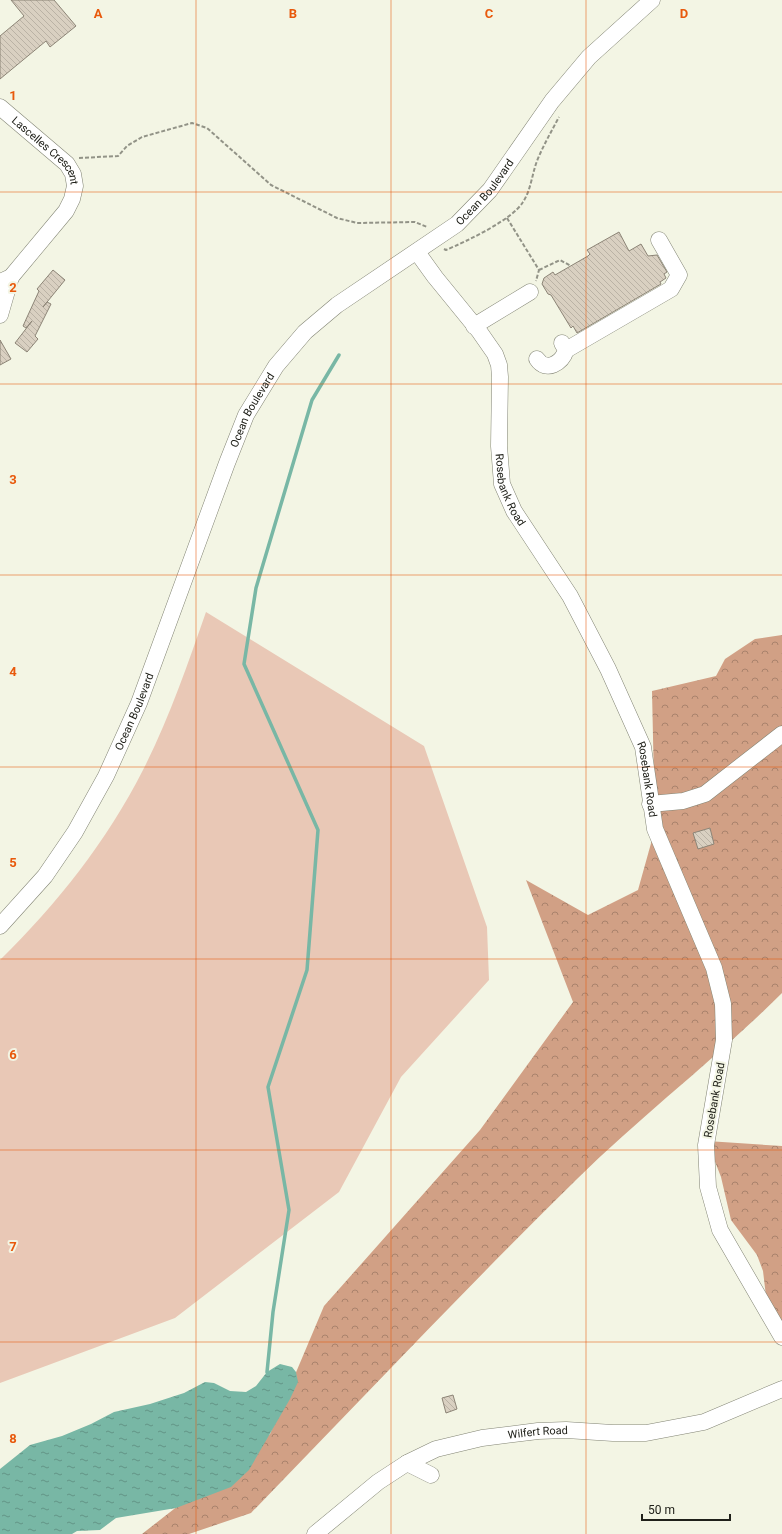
<svg xmlns="http://www.w3.org/2000/svg" width="782" height="1534" font-family="Roboto,sans-serif">
  <defs>
    <pattern id="forest-crowns" width="20" height="18" patternUnits="userSpaceOnUse"><rect width="20" height="18" fill="#d1a085"/><path d="M2 6a3 3 0 1 1 6 0M12 15a3 3 0 1 1 6 0" fill="none" stroke="#a9826c"/></pattern>
    <pattern id="water-ripples" width="26" height="14" patternUnits="userSpaceOnUse"><rect width="26" height="14" fill="#78b7a5"/><path d="M2 4q2-2 4 0t4 0M15 11q2-2 4 0t4 0" fill="none" stroke="#629486"/></pattern>
    <pattern id="building-back-hatch" width="6" height="6" patternUnits="userSpaceOnUse"><rect width="6" height="6" fill="#d9d0c1"/><path d="M-1 5l2 2M0 0l6 6M5-1l2 2" fill="none" stroke="#bab2a5"/></pattern>
  </defs>
  <rect width="100%" height="100%" fill="#f3f5e4"/>
  <path fill="url(#forest-crowns)" d="M 782,635 L 782,993 C 717,1058 643,1114 577,1179 C 466,1288 359,1402 251,1513 L 189,1534 L 142,1534 L 270,1434 L 324,1306 L 480,1130 L 573,1002 L 526,880 L 588,915 L 638,890 L 655,829 L 652,691 L 716,676 L 725,659 L 755,639 Z
    M 707,1141 L 782,1146 L 782,1327 L 768,1313 L 763,1271 L 757,1255 L 731,1220 L 721,1177 Z"/>
  <path fill="#e9c8b6" d="M 206,612 L 424,746 L 487,927 L 489,980 L 401,1077 L 339,1192 L 175,1318 L 0,1383 L 0,960 C 57,904 107,841 143,770 C 169,719 187,666 206,612 Z"/>
  <path fill="url(#water-ripples)" d="M 280,1364 L 292,1367 L 296,1372 L 298,1382 L 290,1399 L 249,1470 L 231,1487 L 176,1508 L 116,1518 L 100,1530 L 77,1531 L 72,1534 L 0,1534 L 0,1469 L 30,1445 L 62,1436 L 91,1424 L 114,1412 L 150,1404 L 184,1393 L 205,1382 L 214,1383 L 230,1391 L 246,1392 L 256,1386 L 267,1372 Z"/>
  <g fill="none" stroke-linecap="round" stroke-linejoin="round">
    <path stroke="#78b7a5" stroke-width="3.5" d="M 267,1372 L 273,1312 L 289,1210 L 268,1087 L 307,970 L 318,830 L 244,664 L 256,588 L 312,400 L 339,355"/>
  </g>
  <path fill="url(#building-back-hatch)" stroke="#8c8476" d="M 11,0 L 54,0 L 76,26 L 50,47 L 46,41 L 0,79 L 0,36 L 24,16 Z
    M 619,232 L 629,251 L 641,244 L 648,256 L 657,255 L 667,272 L 664,274 L 666,278 L 660,282 L 661,284 L 577,333 L 573,326 L 571,328 L 551,295 L 548,294 L 542,284 L 544,278 L 553,272 L 555,275 L 588,256 L 590,254 L 587,250 Z
    M 53,270 L 65,280 L 43,307 L 47,302 L 51,304 L 35,336 L 38,339 L 27,352 L 15,343 L 32,321 L 26,328 L 23,326 L 39,291 L 37,289 Z
    M 0,340 L 11,359 L 0,365 Z
    M 710,828 L 714,844 L 698,849 L 693,833 Z
    M 453,1395 L 457,1409 L 446,1413 L 442,1398 Z"/>
  <g fill="none" stroke-linecap="round" stroke-linejoin="round">
    <defs>
      <g id="minor">
        <path id="s1" d="M 0,107 L 67,164 L 73,174 L 75,186 L 72,199 L 66,211 L 11,277 L 0,282"/>
        <path id="s2" d="M 417,252 L 435,277 L 479,331 L 495,354 L 499,365 L 500,377 L 499,446 L 502,484 L 514,511 L 570,596 L 608,669 L 643,747 L 655,829 L 714,968 L 723,1004 L 724,1040 L 706,1145 L 708,1187 L 720,1230 L 782,1337"/>
        <path d="M 0,315 L 11,277"/>
        <path d="M 474,326 L 530,292"/>
        <path d="M 566,350 L 671,289 L 679,275 L 659,240"/>
        <path d="M 537,359 C 546,373 562,363 566,350 L 562,343"/>
        <path d="M 650,804 L 683,801 L 705,794 L 782,734"/>
        <path id="s3" d="M 0,926 L 45,876 L 75,832 L 106,776 L 139,703 L 227,463 L 246,415 L 276,366 L 305,332 L 337,305 L 457,224 L 490,190 L 552,101 L 589,57 L 652,0"/>
        <path d="M 407,1463 L 431,1475"/>
        <path id="s4" d="M 315,1534 L 378,1482 L 407,1463 L 436,1449 L 482,1438 L 538,1431 L 566,1430 L 613,1433 L 646,1433 L 704,1422 L 782,1389"/>
      </g>
    </defs>
    <use href="#minor" stroke="#828474" stroke-width="17"/>
    <path stroke="#929387" stroke-width="2" stroke-dasharray="4 2" stroke-linecap="butt" d="M 79,158 L 118,156 L 127,146 L 142,137 L 192,123 L 207,128 L 271,185 L 337,218 L 357,223 L 415,222 L 427,227
      M 507,218 L 539,270 L 536,281
      M 444,249 L 446,250 C 467,241 512,220 523,202 C 531,190 532,174 537,161 C 543,146 551,132 559,117
      M 539,270 L 560,260 L 571,266"/>
    <use href="#minor" stroke="#fff" stroke-width="16"/>
  </g>
  <path fill="none" stroke="#e8590c" stroke-width="1" stroke-opacity="0.55" d="M 196,0 L 196,1534M 391,0 L 391,1534M 586,0 L 586,1534M 0,192 L 782,192M 0,384 L 782,384M 0,575 L 782,575M 0,767 L 782,767M 0,959 L 782,959M 0,1150 L 782,1150M 0,1342 L 782,1342"/>
  <g text-anchor="middle" stroke-width="4" stroke-linejoin="round" paint-order="stroke">
    <g font-size="11" fill="#20211a" stroke="#f3f5e4">
      <text dy="4" stroke="none"><textPath href="#s1" startOffset="64">Lascelles Crescent</textPath></text>
      <text dy="4" stroke="none"><textPath href="#s3" startOffset="903">Ocean Boulevard</textPath></text>
      <text dy="4" stroke="none"><textPath href="#s3" startOffset="579">Ocean Boulevard</textPath></text>
      <text dy="4" stroke="none"><textPath href="#s2" startOffset="267">Rosebank Road</textPath></text>
      <text dy="4" stroke="none"><textPath href="#s3" startOffset="255">Ocean Boulevard</textPath></text>
      <text dy="4" stroke="none"><textPath href="#s2" startOffset="591">Rosebank Road</textPath></text>
      <text transform="translate(714 1100) rotate(-80)" y="4">Rosebank Road</text>
      <text dy="4" stroke="none"><textPath href="#s4" startOffset="252">Wilfert Road</textPath></text>
    </g>
  </g>
  <g font-size="13" text-anchor="middle" font-weight="bold" fill="#e8590c" stroke="#f3f5e4" stroke-width="4" stroke-linejoin="round" paint-order="stroke">
    <text x="98" y="18">A</text>
    <text x="293" y="18">B</text>
    <text x="489" y="18">C</text>
    <text x="684" y="18">D</text>
    <text x="13" y="100">1</text>
    <text x="13" y="292">2</text>
    <text x="13" y="484">3</text>
    <text x="13" y="676">4</text>
    <text x="13" y="867">5</text>
    <text x="13" y="1059">6</text>
    <text x="13" y="1251">7</text>
    <text x="13" y="1443">8</text>
  </g>
  <path d="M642 1514v6h88v-6" fill="none" stroke="#20211a" stroke-width="2"/>
  <text x="648" y="1514" font-size="12" fill="#20211a" stroke="#f3f5e4" stroke-width="3" paint-order="stroke">50 m</text>
</svg>
